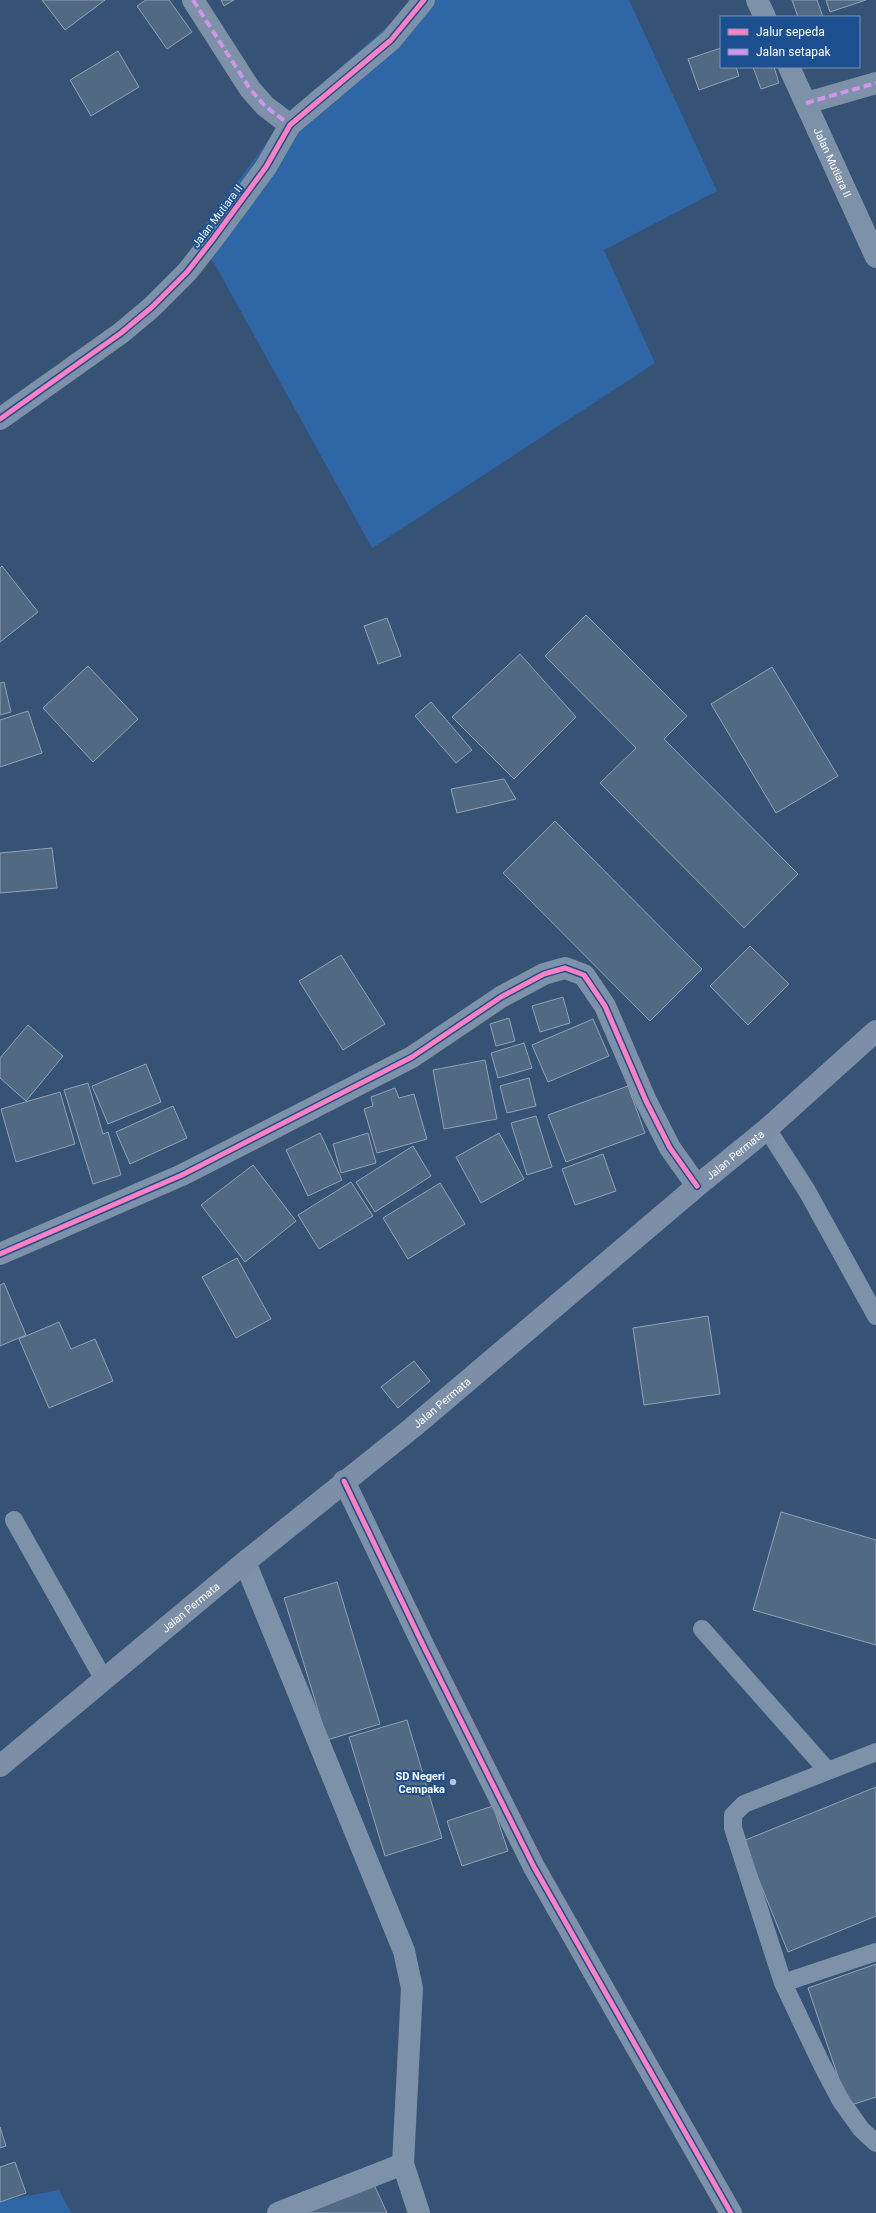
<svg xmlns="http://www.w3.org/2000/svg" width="876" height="2213" font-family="Roboto,sans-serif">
  <rect width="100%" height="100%" fill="#365274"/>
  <path fill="#2f66a5" d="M 418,0 L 629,0 L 717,191 L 604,250 L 655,363 L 372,548 L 198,234 L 292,109 Z
    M 59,2190 L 71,2213 L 0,2213 L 0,2201 Z"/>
  <path fill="#526984" stroke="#92a2b6" d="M 42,0 L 105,0 L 65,30 Z
    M 146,0 L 169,0 L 192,32 L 167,49 L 137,6 Z
    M 221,0 L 234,0 L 224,6 Z
    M 792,0 L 817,0 L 823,17 L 798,17 Z
    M 826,0 L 866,0 L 830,12 Z
    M 721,48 L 721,67 L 736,67 L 739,76 L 699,90 L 688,59 Z
    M 118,51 L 139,87 L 91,116 L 70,80 Z
    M 753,67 L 774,67 L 779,83 L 761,89 Z
    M 2,566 L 38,612 L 0,642 L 0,568 Z
    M 586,615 L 687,716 L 664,739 L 798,874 L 744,928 L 600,783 L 636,748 L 545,656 Z
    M 387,618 L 401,656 L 378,664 L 364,626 Z
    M 520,654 L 576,717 L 514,779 L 452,717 Z
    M 88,666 L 138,719 L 93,762 L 43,708 Z
    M 772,667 L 838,776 L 776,813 L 711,704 Z
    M 4,682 L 11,712 L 0,715 L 0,683 Z
    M 431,702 L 472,750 L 456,763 L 415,716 Z
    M 28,711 L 42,753 L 0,767 L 0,720 Z
    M 504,779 L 516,799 L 457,813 L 451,789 Z
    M 555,821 L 702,969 L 650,1021 L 503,873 Z
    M 52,848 L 57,888 L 0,893 L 0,853 Z
    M 750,946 L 789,984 L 748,1025 L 710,986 Z
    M 341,955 L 385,1024 L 343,1050 L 299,981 Z
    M 563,997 L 570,1023 L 540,1032 L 532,1006 Z
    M 509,1018 L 515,1041 L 496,1046 L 490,1024 Z
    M 593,1019 L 609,1056 L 548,1082 L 532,1045 Z
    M 28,1025 L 63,1056 L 26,1101 L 0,1078 L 0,1058 Z
    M 524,1043 L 532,1068 L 498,1078 L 491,1053 Z
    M 485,1060 L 497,1119 L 444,1129 L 433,1070 Z
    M 146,1064 L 161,1102 L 108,1124 L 92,1086 Z
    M 529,1078 L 536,1106 L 507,1113 L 500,1086 Z
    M 88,1083 L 103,1134 L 108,1132 L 121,1175 L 93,1184 L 64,1090 Z
    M 628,1086 L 645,1133 L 566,1162 L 548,1115 Z
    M 395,1088 L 399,1098 L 414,1094 L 427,1139 L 377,1153 L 364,1109 L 373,1106 L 371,1097 Z
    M 60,1092 L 75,1144 L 16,1162 L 1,1109 Z
    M 173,1106 L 187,1138 L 130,1164 L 116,1132 Z
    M 536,1116 L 552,1167 L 527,1175 L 511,1123 Z
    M 320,1133 L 342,1180 L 308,1196 L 286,1150 Z
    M 368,1133 L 376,1163 L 341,1173 L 333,1144 Z
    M 499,1133 L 524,1179 L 481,1203 L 456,1157 Z
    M 413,1146 L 431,1176 L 375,1212 L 356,1182 Z
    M 603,1154 L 616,1191 L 575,1205 L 562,1169 Z
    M 253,1165 L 296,1221 L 245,1262 L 201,1205 Z
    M 351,1182 L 373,1216 L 319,1249 L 298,1215 Z
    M 440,1183 L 465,1224 L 408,1259 L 383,1218 Z
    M 237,1258 L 271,1319 L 236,1338 L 202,1277 Z
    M 4,1283 L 26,1335 L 0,1346 L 0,1285 Z
    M 708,1316 L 720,1394 L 644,1405 L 633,1328 Z
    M 59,1322 L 71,1349 L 95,1339 L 113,1381 L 49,1408 L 19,1339 Z
    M 414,1361 L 430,1381 L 398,1408 L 381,1387 Z
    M 781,1512 L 876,1540 L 876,1645 L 753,1610 Z
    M 337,1582 L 380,1724 L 327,1740 L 284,1598 Z
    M 407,1720 L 442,1838 L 385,1856 L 349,1737 Z
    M 876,1787 L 876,1916 L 788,1952 L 743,1841 Z
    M 493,1806 L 508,1851 L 462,1866 L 447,1821 Z
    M 876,1964 L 876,2097 L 848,2106 L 808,1988 Z
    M 0,2127 L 6,2146 L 0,2148 Z
    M 15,2162 L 26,2193 L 0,2202 L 0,2167 Z
    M 371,2178 L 387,2213 L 294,2213 Z"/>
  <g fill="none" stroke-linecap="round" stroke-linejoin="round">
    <path stroke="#7d92a8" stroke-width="18" d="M 767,1129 L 807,1191 L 876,1316
      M 14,1520 L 103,1678
      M 702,1629 L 827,1770
      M 876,1752 L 744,1804 L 733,1815 L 733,1828 L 783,1983 L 822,2065 L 841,2101 L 861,2129 L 876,2143
      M 783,1983 L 876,1952"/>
    <g stroke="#7d92a8" stroke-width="22">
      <path d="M 193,0 L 250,89 L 265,106 L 290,125"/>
      <path d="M 757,0 L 765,17"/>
      <path id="s1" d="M 789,67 L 876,257"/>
      <path d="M 806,103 L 876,83"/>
      <path d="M 0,419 L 121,333 L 152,307 L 187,272 L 213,239 L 266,167 L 290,125 L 391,40 L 424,0"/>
      <path d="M 0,1254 L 182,1175 L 412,1057 L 501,997 L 544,974 L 565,968 L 584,975 L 605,1006 L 646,1101 L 670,1148 L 697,1186"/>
      <path d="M 344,1481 L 423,1645 L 534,1867 L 731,2213"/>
      <path d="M 245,1562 L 404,1951 L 412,1988 L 403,2164 L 419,2213"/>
      <path d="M 278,2213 L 403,2164"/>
    </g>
    <path stroke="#7d8ea7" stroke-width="22" id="s2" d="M 0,1766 L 245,1562 L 412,1428 L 697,1186 L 767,1129 L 876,1031"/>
    <path stroke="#d193ec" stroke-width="4" stroke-dasharray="8 4" stroke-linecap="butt" d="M 193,0 L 250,89 L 265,106 L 290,125
      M 806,103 L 876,83"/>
    <defs>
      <path id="cycleway" d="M 0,419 L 121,333 L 152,307 L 187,272 L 213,239 L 266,167 L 290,125 L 391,40 L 424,0
        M 0,1254 L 182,1175 L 412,1057 L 501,997 L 544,974 L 565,968 L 584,975 L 605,1006 L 646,1101 L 670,1148 L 697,1186
        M 344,1481 L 423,1645 L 534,1867 L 731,2213"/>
    </defs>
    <use href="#cycleway" stroke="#1b4f8f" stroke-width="8"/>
    <use href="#cycleway" stroke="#ff80c0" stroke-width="5"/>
  </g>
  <circle fill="#b9c2ce" stroke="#1b4f8f" stroke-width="1.5" cx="453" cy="1782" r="4"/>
  <g text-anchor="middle" stroke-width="4" stroke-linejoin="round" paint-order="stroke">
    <g font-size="11" fill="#fff" stroke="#1b4f8f">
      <text dy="4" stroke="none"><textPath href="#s1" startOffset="105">Jalan Mutiara II</textPath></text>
      <text transform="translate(217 216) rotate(-53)" y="4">Jalan Mutiara II</text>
      <text dy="4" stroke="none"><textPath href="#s2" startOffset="956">Jalan Permata</textPath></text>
      <text dy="4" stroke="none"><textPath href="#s2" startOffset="572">Jalan Permata</textPath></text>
      <text dy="4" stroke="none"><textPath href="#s2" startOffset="248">Jalan Permata</textPath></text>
    </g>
    <g font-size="11" font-weight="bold" fill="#fff" stroke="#1b4f8f" text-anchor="end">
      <text x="445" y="1780">SD Negeri<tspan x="445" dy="13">Cempaka</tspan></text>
    </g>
  </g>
  <rect x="720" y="16" width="140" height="52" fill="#1b4f8f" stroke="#7695bc"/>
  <rect x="728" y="29" width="20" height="6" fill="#ff80c0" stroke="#7695bc"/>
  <text x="756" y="36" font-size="12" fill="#ffffff">Jalur sepeda</text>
  <rect x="728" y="49" width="20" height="6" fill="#d193ec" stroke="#7695bc"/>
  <text x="756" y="56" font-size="12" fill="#ffffff">Jalan setapak</text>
</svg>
